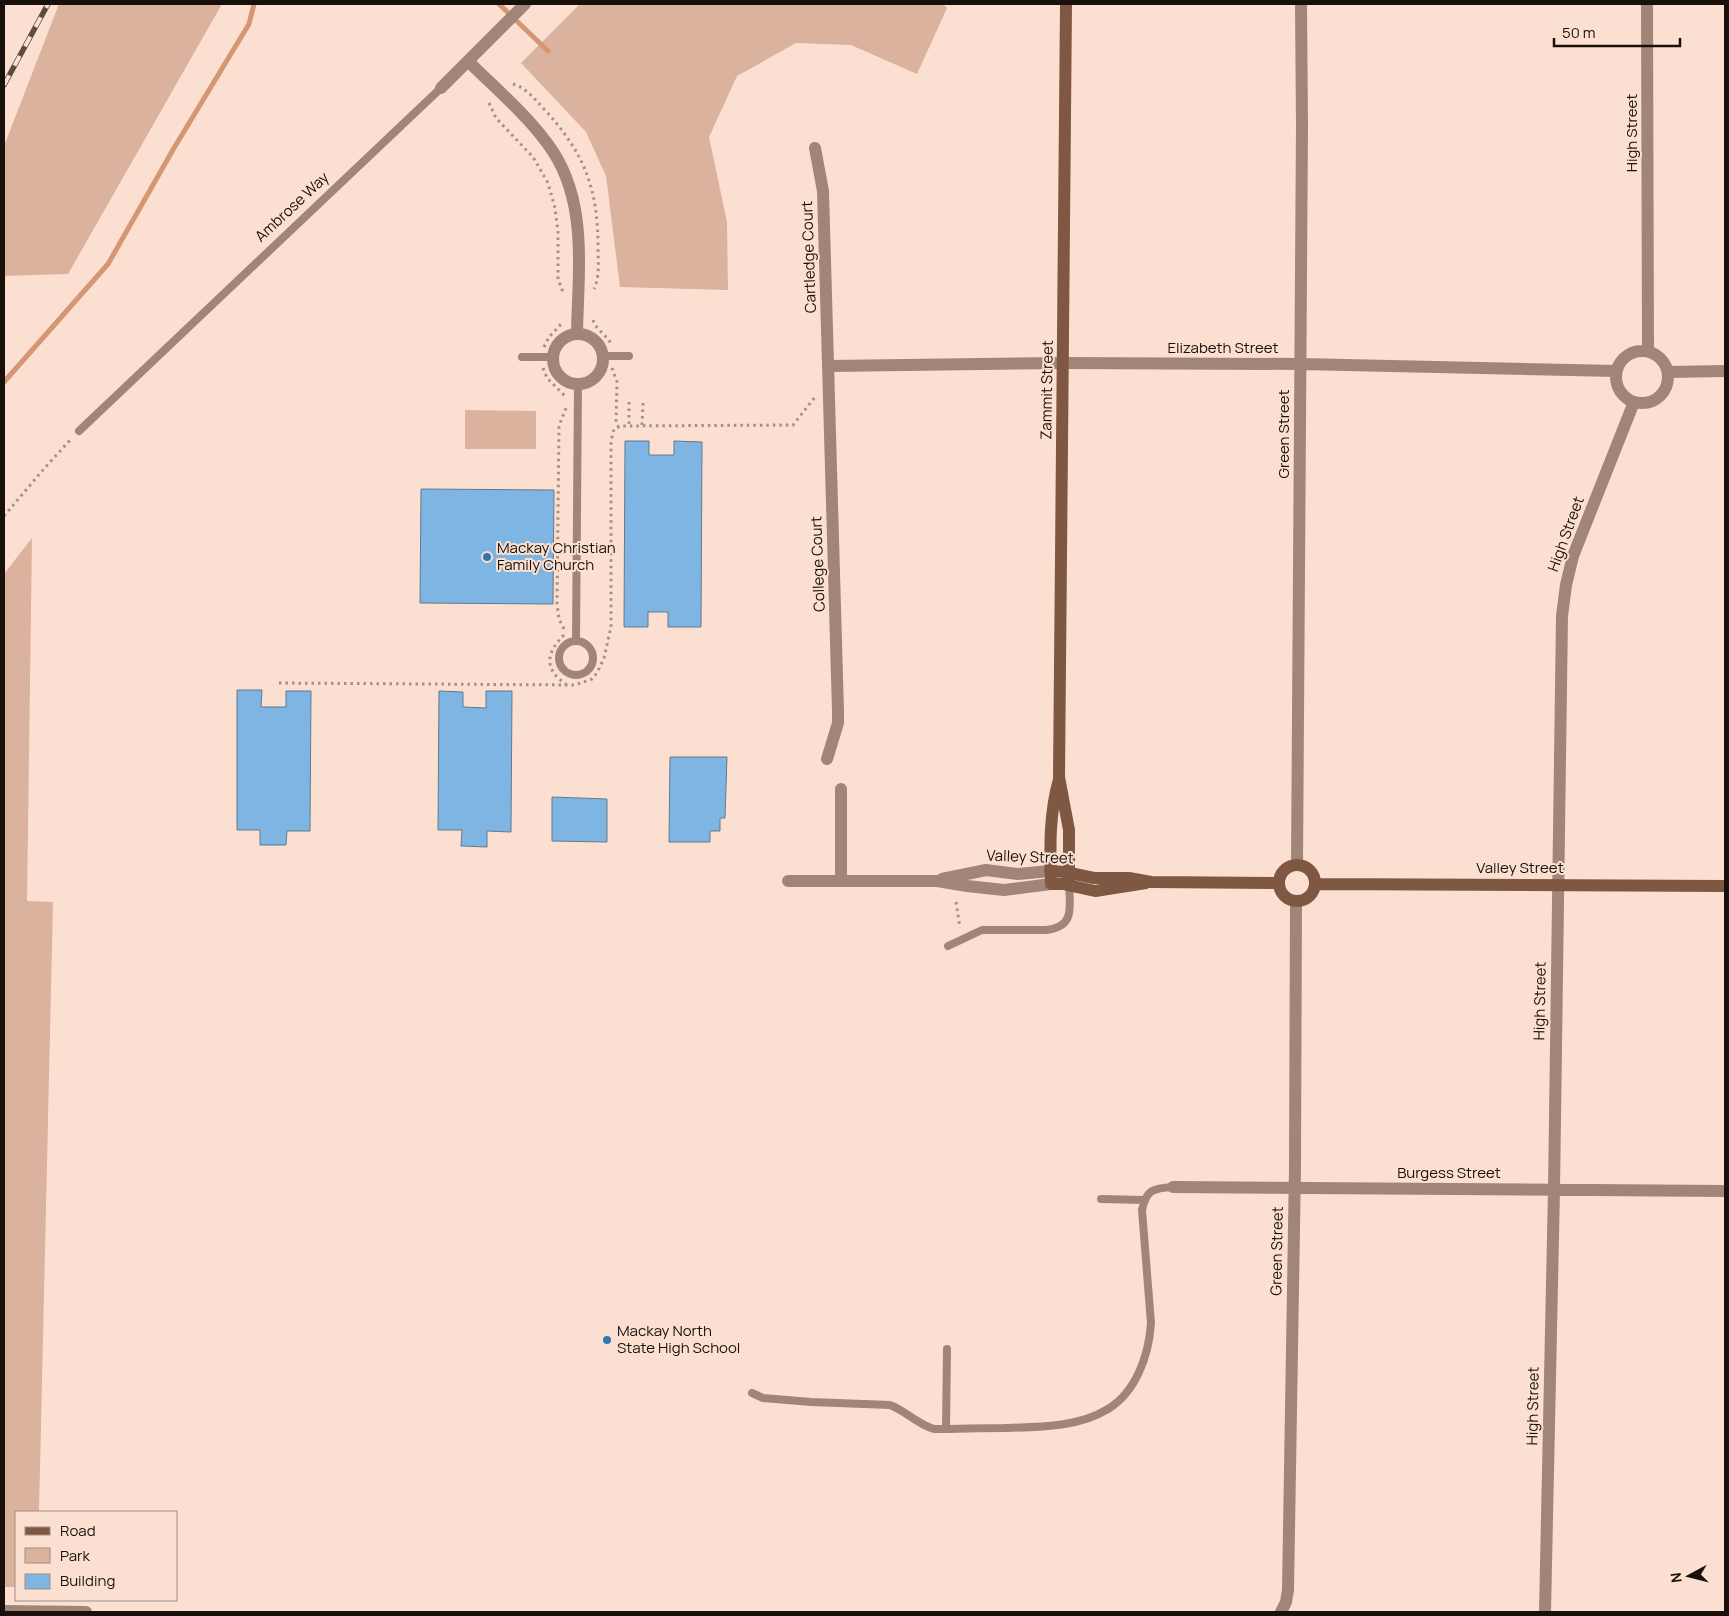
<svg xmlns="http://www.w3.org/2000/svg" width="1729" height="1616" font-family="Manrope,sans-serif">
  <rect width="100%" height="100%" fill="#fbe0d1"/>
  <path fill="#dab29d" d="M 59,4 L 222,4 L 68,274 L 4,276 L 4,146 Z
    M 580,4 L 943,4 L 947,8 L 917,74 L 851,45 L 796,43 L 737,76 L 709,137 L 727,222 L 728,290 L 620,287 L 606,176 L 586,132 L 521,63 Z
    M 465,410 L 536,411 L 536,449 L 465,449 Z
    M 32,538 L 27,901 L 53,902 L 39,1512 L 16,1512 L 16,1587 L 4,1587 L 4,574 Z"/>
  <g fill="none" stroke-linecap="round" stroke-linejoin="round">
    <path stroke="#d49673" stroke-width="5" d="M 499,4 L 548,51
      M 4,382 L 108,264 L 174,148 L 249,24 L 254,4"/>
  </g>
  <path fill="#7eb5e3" stroke="#65798b" d="M 625,441 L 649,441 L 649,455 L 674,455 L 674,441 L 702,442 L 701,627 L 668,627 L 668,612 L 648,612 L 648,627 L 624,627 Z
    M 421,489 L 554,490 L 553,604 L 420,603 Z
    M 237,690 L 262,690 L 261,707 L 286,707 L 286,691 L 311,691 L 310,831 L 287,831 L 286,845 L 260,845 L 260,830 L 237,830 Z
    M 439,691 L 463,692 L 463,707 L 486,708 L 486,691 L 512,691 L 511,832 L 487,831 L 487,847 L 461,846 L 462,830 L 438,830 Z
    M 670,757 L 727,757 L 725,818 L 720,818 L 720,831 L 710,831 L 710,842 L 669,842 Z
    M 552,797 L 607,799 L 607,842 L 552,841 Z"/>
  <g fill="none" stroke-linecap="round" stroke-linejoin="round">
    <path stroke="#a49085" stroke-width="3" stroke-dasharray="2.5 4" stroke-linecap="butt" d="M 513,84 C 527,88 535,100 545,110 C 585,154 598,189 598,248 C 598,262 600,276 594,289
      M 489,103 L 496,118 L 533,157 L 548,183 L 555,208 L 558,232 L 558,279 L 563,292
      M 593,320 C 596,330 607,335 611,344
      M 544,347 L 549,337 L 563,322
      M 543,368 L 547,378 L 566,397
      M 612,368 L 617,382 L 616,422 L 618,426
      M 629,402 L 629,426
      M 642,425 L 643,402
      M 4,516 L 42,471 L 71,439
      M 564,629 L 559,619 L 557,604 L 559,426 L 566,408
      M 564,635 C 546,653 543,669 567,685
      M 279,683 L 575,685 L 592,679 L 597,673 L 604,658 L 611,627 L 611,441 L 614,429 L 621,426 L 793,425 L 815,397
      M 956,902 L 960,928"/>
    <path stroke="#a18677" stroke-width="8" d="M 602,356 L 629,356
      M 522,357 L 553,357
      M 79,431 L 441,88
      M 576,641 L 578,384
      M559 658a17 17 0 1 1 34 0a17 17 0 1 1-34 0Z
      M 948,946 L 982,930 L 1046,930 C 1075,927 1070,907 1069,885
      M 1101,1199 L 1144,1200
      M 752,1393 L 763,1398 L 811,1402 L 890,1405 C 906,1411 917,1424 934,1429 C 957,1429 980,1428 1003,1428 C 1037,1427 1077,1428 1108,1409 C 1136,1392 1149,1355 1151,1323 L 1142,1210 C 1146,1190 1153,1188 1173,1187
      M 946,1429 L 947,1349"/>
    <path stroke="#a18677" stroke-width="12" d="M 1647,4 L 1648,351
      M 468,61 C 495,88 525,113 547,143 C 589,198 578,269 577,334
      M 441,88 L 525,4
      M 815,148 L 823,191 L 838,711 L 838,723 L 827,759
      M553 359a25 25 0 1 1 50 0a25 25 0 1 1-50 0Z
      M1616 377a26 26 0 1 1 52 0a26 26 0 1 1-52 0Z
      M 829,366 L 1063,363 L 1301,364 L 1616,371
      M 1668,372 L 1725,371
      M 1297,865 L 1302,125 L 1301,4
      M 942,879 L 986,870 L 1018,874 L 1050,871
      M 788,881 L 937,881 L 967,886 L 1004,890 L 1051,884
      M 841,881 L 841,789
      M 1173,1187 L 1725,1191
      M 4,1611 L 86,1612
      M 1281,1612 L 1286,1602 L 1288,1590 L 1295,1168 L 1296,901
      M 1545,1612 L 1554,1190 L 1562,616 L 1566,585 L 1573,556 L 1634,402"/>
    <path stroke="#7e5843" stroke-width="12" d="M 1066,4 L 1059,777 L 1069,830 L 1069,885
      M 1059,779 C 1049,815 1050,847 1051,884 L 1063,884 L 1095,891 L 1146,883
      M1279 883a18 18 0 1 1 36 0a18 18 0 1 1-36 0Z
      M 1050,871 L 1065,872 L 1094,878 L 1129,878 L 1151,882 L 1279,883
      M 1315,884 L 1725,886"/>
    <defs>
      <path id="rail" d="M 4,85 L 48,4"/>
    </defs>
    <use href="#rail" stroke="#5a4c44" stroke-width="5.5"/>
    <use href="#rail" stroke="#fbe0d1" stroke-width="4" stroke-dasharray="11" stroke-linecap="butt"/>
  </g>
  <g fill="#3177ac" stroke="#fbe0d1" stroke-width="2">
    <circle cx="487" cy="557" r="5"/>
    <circle cx="607" cy="1340" r="5"/>
  </g>
  <g text-anchor="middle" stroke-width="4" stroke-linejoin="round" paint-order="stroke">
    <g font-size="15" fill="#19100b" stroke="#fbe0d1">
      <text transform="translate(1632 133) rotate(-90)" y="5">High Street</text>
      <text transform="translate(292 207) rotate(-43)" y="5">Ambrose Way</text>
      <text transform="translate(809 257) rotate(-92)" y="5">Cartledge Court</text>
      <text x="1223" y="353">Elizabeth Street</text>
      <text transform="translate(1047 390) rotate(-89)" y="5">Zammit Street</text>
      <text transform="translate(1284 434) rotate(-90)" y="5">Green Street</text>
      <text transform="translate(1566 534) rotate(-70)" y="5">High Street</text>
      <text transform="translate(818 564) rotate(-92)" y="5">College Court</text>
      <text transform="translate(1030 857) rotate(2)" y="5">Valley Street</text>
      <text x="1520" y="873">Valley Street</text>
      <text transform="translate(1540 1001) rotate(-89)" y="5">High Street</text>
      <text x="1449" y="1178">Burgess Street</text>
      <text transform="translate(1277 1251) rotate(-89)" y="5">Green Street</text>
      <text transform="translate(1533 1406) rotate(-89)" y="5">High Street</text>
    </g>
    <g font-size="15" fill="#19100b" stroke="#fbe0d1" text-anchor="start">
      <text x="497" y="553">Mackay Christian<tspan x="497" dy="17">Family Church</tspan></text>
      <text x="617" y="1336">Mackay North<tspan x="617" dy="17">State High School</tspan></text>
    </g>
  </g>
  <rect width="1729" height="1616" fill="none" stroke="#19100b" stroke-width="10"/>
  <rect x="15" y="1511" width="162" height="90" fill="#fbe0d1" stroke="#a18d82"/>
  <rect x="25" y="1527" width="25" height="8" fill="#7e5843" stroke="#a18d82"/>
  <text x="60" y="1536" font-size="15" fill="#19100b">Road</text>
  <rect x="25" y="1548" width="25" height="15" fill="#dab29d" stroke="#a18d82"/>
  <text x="60" y="1561" font-size="15" fill="#19100b">Park</text>
  <rect x="25" y="1574" width="25" height="15" fill="#7eb5e3" stroke="#a18d82"/>
  <text x="60" y="1586" font-size="15" fill="#19100b">Building</text>
  <g transform="translate(1689 1576) rotate(263)" stroke="#fbe0d1" stroke-width="4" paint-order="stroke">
  <path d="M0-4L9 19L0 12L-9 19Z" fill="#19100b"/>
  <text y="-8" font-size="14" font-weight="bold" text-anchor="middle" fill="#19100b">N</text>
  </g>
  <path d="M1554 38v8h126v-8" fill="none" stroke="#19100b" stroke-width="2.5"/>
  <text x="1562" y="38" font-size="15" fill="#19100b" stroke="#fbe0d1" stroke-width="4" paint-order="stroke">50 m</text>
</svg>
